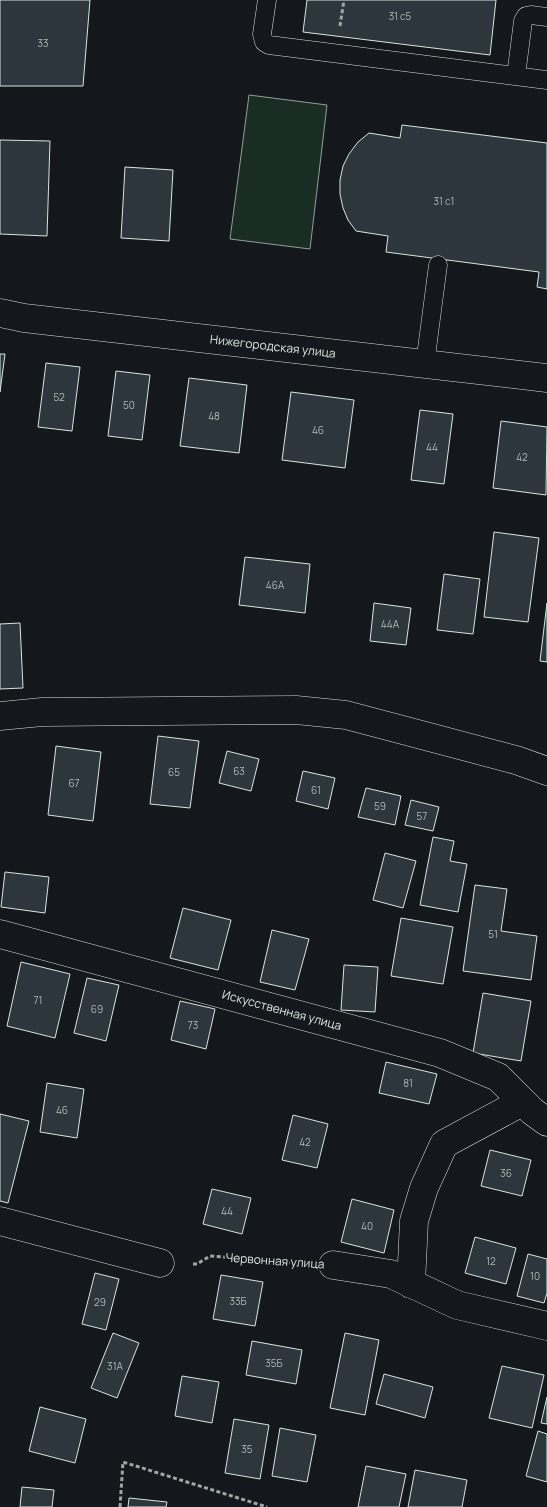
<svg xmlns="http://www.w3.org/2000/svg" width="547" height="1507" font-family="Manrope,sans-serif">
  <rect width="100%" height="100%" fill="#14181c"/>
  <path fill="#1a2d24" stroke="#939e99" d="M 249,95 L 327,105 L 310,249 L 230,239 Z"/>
  <path fill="#2c363c" stroke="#d8e6dc" d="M 0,0 L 90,0 L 83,86 L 0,86 Z
    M 307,0 L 496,0 L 490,55 L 303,32 Z
    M 402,125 L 547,143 L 547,289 L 537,287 L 539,272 L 386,252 L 388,236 L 356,231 L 348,220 L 343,208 L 340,194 L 340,180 L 343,166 L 349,154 L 358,142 L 369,133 L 400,138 Z
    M 0,140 L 50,141 L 47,236 L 0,234 Z
    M 125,167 L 173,170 L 169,241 L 121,238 Z
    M 0,354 L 5,354 L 0,392 Z
    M 46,363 L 80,367 L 72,431 L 38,427 Z
    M 116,371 L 150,375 L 142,440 L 108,436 Z
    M 189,378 L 247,385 L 239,453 L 180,446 Z
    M 291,392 L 354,400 L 345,468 L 282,460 Z
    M 420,410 L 453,414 L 444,484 L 411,480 Z
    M 501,421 L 547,427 L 546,495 L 493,488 Z
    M 494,532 L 539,538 L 528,622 L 484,617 Z
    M 245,557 L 310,564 L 305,613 L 239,605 Z
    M 444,574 L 480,579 L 473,634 L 437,630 Z
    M 374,603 L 411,608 L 406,645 L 370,641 Z
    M 547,603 L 547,662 L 540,661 Z
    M 20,623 L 23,688 L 0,689 L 0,624 Z
    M 158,736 L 199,741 L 190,808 L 150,804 Z
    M 56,746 L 101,752 L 93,821 L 48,815 Z
    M 227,751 L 259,759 L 251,791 L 219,783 Z
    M 303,771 L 335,778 L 328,809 L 296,801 Z
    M 366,788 L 401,796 L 395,825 L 358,817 Z
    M 411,800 L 439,807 L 433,831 L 405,825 Z
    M 433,837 L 454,841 L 450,861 L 467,864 L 458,912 L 420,905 Z
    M 385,853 L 416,861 L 403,908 L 373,900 Z
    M 5,872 L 49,877 L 45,913 L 1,907 Z
    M 475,885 L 507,889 L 501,931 L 537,936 L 531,980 L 463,971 Z
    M 183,908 L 231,920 L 218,970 L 170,958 Z
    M 401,918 L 453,927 L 443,984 L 391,976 Z
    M 272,930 L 309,939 L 295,990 L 260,982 Z
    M 21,962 L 70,974 L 55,1038 L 7,1026 Z
    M 344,965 L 378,967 L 375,1012 L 341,1010 Z
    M 87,978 L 119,985 L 106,1041 L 74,1033 Z
    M 483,993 L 531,1001 L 521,1061 L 473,1053 Z
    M 180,1001 L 215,1009 L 206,1049 L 171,1040 Z
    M 386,1062 L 437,1074 L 429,1104 L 379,1093 Z
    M 47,1083 L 84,1089 L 77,1138 L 40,1132 Z
    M 0,1114 L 29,1121 L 8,1203 L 0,1201 Z
    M 293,1115 L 328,1124 L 317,1168 L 282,1160 Z
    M 490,1150 L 531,1160 L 522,1196 L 481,1186 Z
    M 212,1189 L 251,1198 L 242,1234 L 203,1224 Z
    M 352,1199 L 394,1210 L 384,1253 L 341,1242 Z
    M 475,1237 L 516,1248 L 506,1284 L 465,1273 Z
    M 528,1254 L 547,1259 L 547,1293 L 544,1303 L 517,1296 Z
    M 95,1273 L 119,1279 L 106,1330 L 82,1324 Z
    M 221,1275 L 263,1282 L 255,1326 L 213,1319 Z
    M 113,1333 L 139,1343 L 117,1398 L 91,1388 Z
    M 345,1333 L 379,1340 L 365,1415 L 330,1408 Z
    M 252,1341 L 302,1350 L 296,1384 L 246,1375 Z
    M 502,1366 L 544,1375 L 532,1428 L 489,1418 Z
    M 384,1374 L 433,1387 L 425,1418 L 376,1404 Z
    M 182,1376 L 219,1382 L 212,1423 L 175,1416 Z
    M 547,1397 L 547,1424 L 541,1423 Z
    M 40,1407 L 86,1419 L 75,1463 L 29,1451 Z
    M 234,1419 L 269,1425 L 260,1479 L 225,1473 Z
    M 280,1428 L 316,1435 L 307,1482 L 272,1476 Z
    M 538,1431 L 547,1434 L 547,1482 L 526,1476 Z
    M 366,1466 L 406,1474 L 399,1507 L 358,1507 Z
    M 415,1470 L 467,1480 L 462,1507 L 408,1507 Z
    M 22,1487 L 54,1490 L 52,1507 L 20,1507 Z
    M 129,1498 L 167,1502 L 166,1507 L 128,1507 Z"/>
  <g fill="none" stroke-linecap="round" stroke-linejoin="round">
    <defs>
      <path id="service" d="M 267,0 L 262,34 L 264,42 L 269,45 L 547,80
        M 516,76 L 523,21 L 526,16 L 531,15 L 547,17
        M 425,364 L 438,265"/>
      <g id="minor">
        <path id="s1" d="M 0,313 L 24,318 L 547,378"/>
        <path d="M 0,716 L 42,712 L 296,710 L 346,715 L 516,760 L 547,771"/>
        <path id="s2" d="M 0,934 L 440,1053 L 498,1077 L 532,1111 L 547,1122"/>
        <path d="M 0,1221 L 160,1263"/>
        <path d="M 333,1265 L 391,1274 L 457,1305 L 547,1326"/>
        <path d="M 411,1284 L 414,1221 L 424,1188 L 444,1144 L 522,1102"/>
      </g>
    </defs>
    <use href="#service" stroke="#d8e6dc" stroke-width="19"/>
    <use href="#minor" stroke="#d8e6dc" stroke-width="29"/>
    <path stroke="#9da8a2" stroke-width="3" stroke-dasharray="4 2.5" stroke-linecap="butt" d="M 340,26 L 344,0
      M 193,1264 L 197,1264 L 210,1256 L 301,1263
      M 120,1507 L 123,1462 L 267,1507"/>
    <use href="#service" stroke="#14181c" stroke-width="18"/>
    <use href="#minor" stroke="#14181c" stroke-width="28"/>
  </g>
  <g text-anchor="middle" stroke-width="4" stroke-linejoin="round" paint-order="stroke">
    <g font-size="10" fill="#adbab4">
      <text x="400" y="20">31 с5</text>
      <text x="43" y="47">33</text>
      <text x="444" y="205">31 с1</text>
      <text x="59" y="401">52</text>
      <text x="129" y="409">50</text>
      <text x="214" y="420">48</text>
      <text x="318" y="434">46</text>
      <text x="432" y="451">44</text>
      <text x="522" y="461">42</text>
      <text x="275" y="589">46А</text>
      <text x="390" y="628">44А</text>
      <text x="239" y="775">63</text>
      <text x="174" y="776">65</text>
      <text x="74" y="787">67</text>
      <text x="316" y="794">61</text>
      <text x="380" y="810">59</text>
      <text x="422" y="820">57</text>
      <text x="493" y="938">51</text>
      <text x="38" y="1004">71</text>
      <text x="97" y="1013">69</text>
      <text x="193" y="1029">73</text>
      <text x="408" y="1087">81</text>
      <text x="62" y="1114">46</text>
      <text x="305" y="1146">42</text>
      <text x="506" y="1177">36</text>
      <text x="227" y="1215">44</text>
      <text x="367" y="1230">40</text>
      <text x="491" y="1265">12</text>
      <text x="535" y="1280">10</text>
      <text x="238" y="1305">33Б</text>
      <text x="100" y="1306">29</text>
      <text x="274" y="1367">35Б</text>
      <text x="115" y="1370">31А</text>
      <text x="247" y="1453">35</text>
    </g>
    <g font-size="12" fill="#d8e6dc" stroke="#14181c">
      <text dy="4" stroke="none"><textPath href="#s1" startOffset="275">Нижегородская улица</textPath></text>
      <text dy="4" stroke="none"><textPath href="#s2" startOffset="292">Искусственная улица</textPath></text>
      <text transform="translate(275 1261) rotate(4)" y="4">Червонная улица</text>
    </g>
  </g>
</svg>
